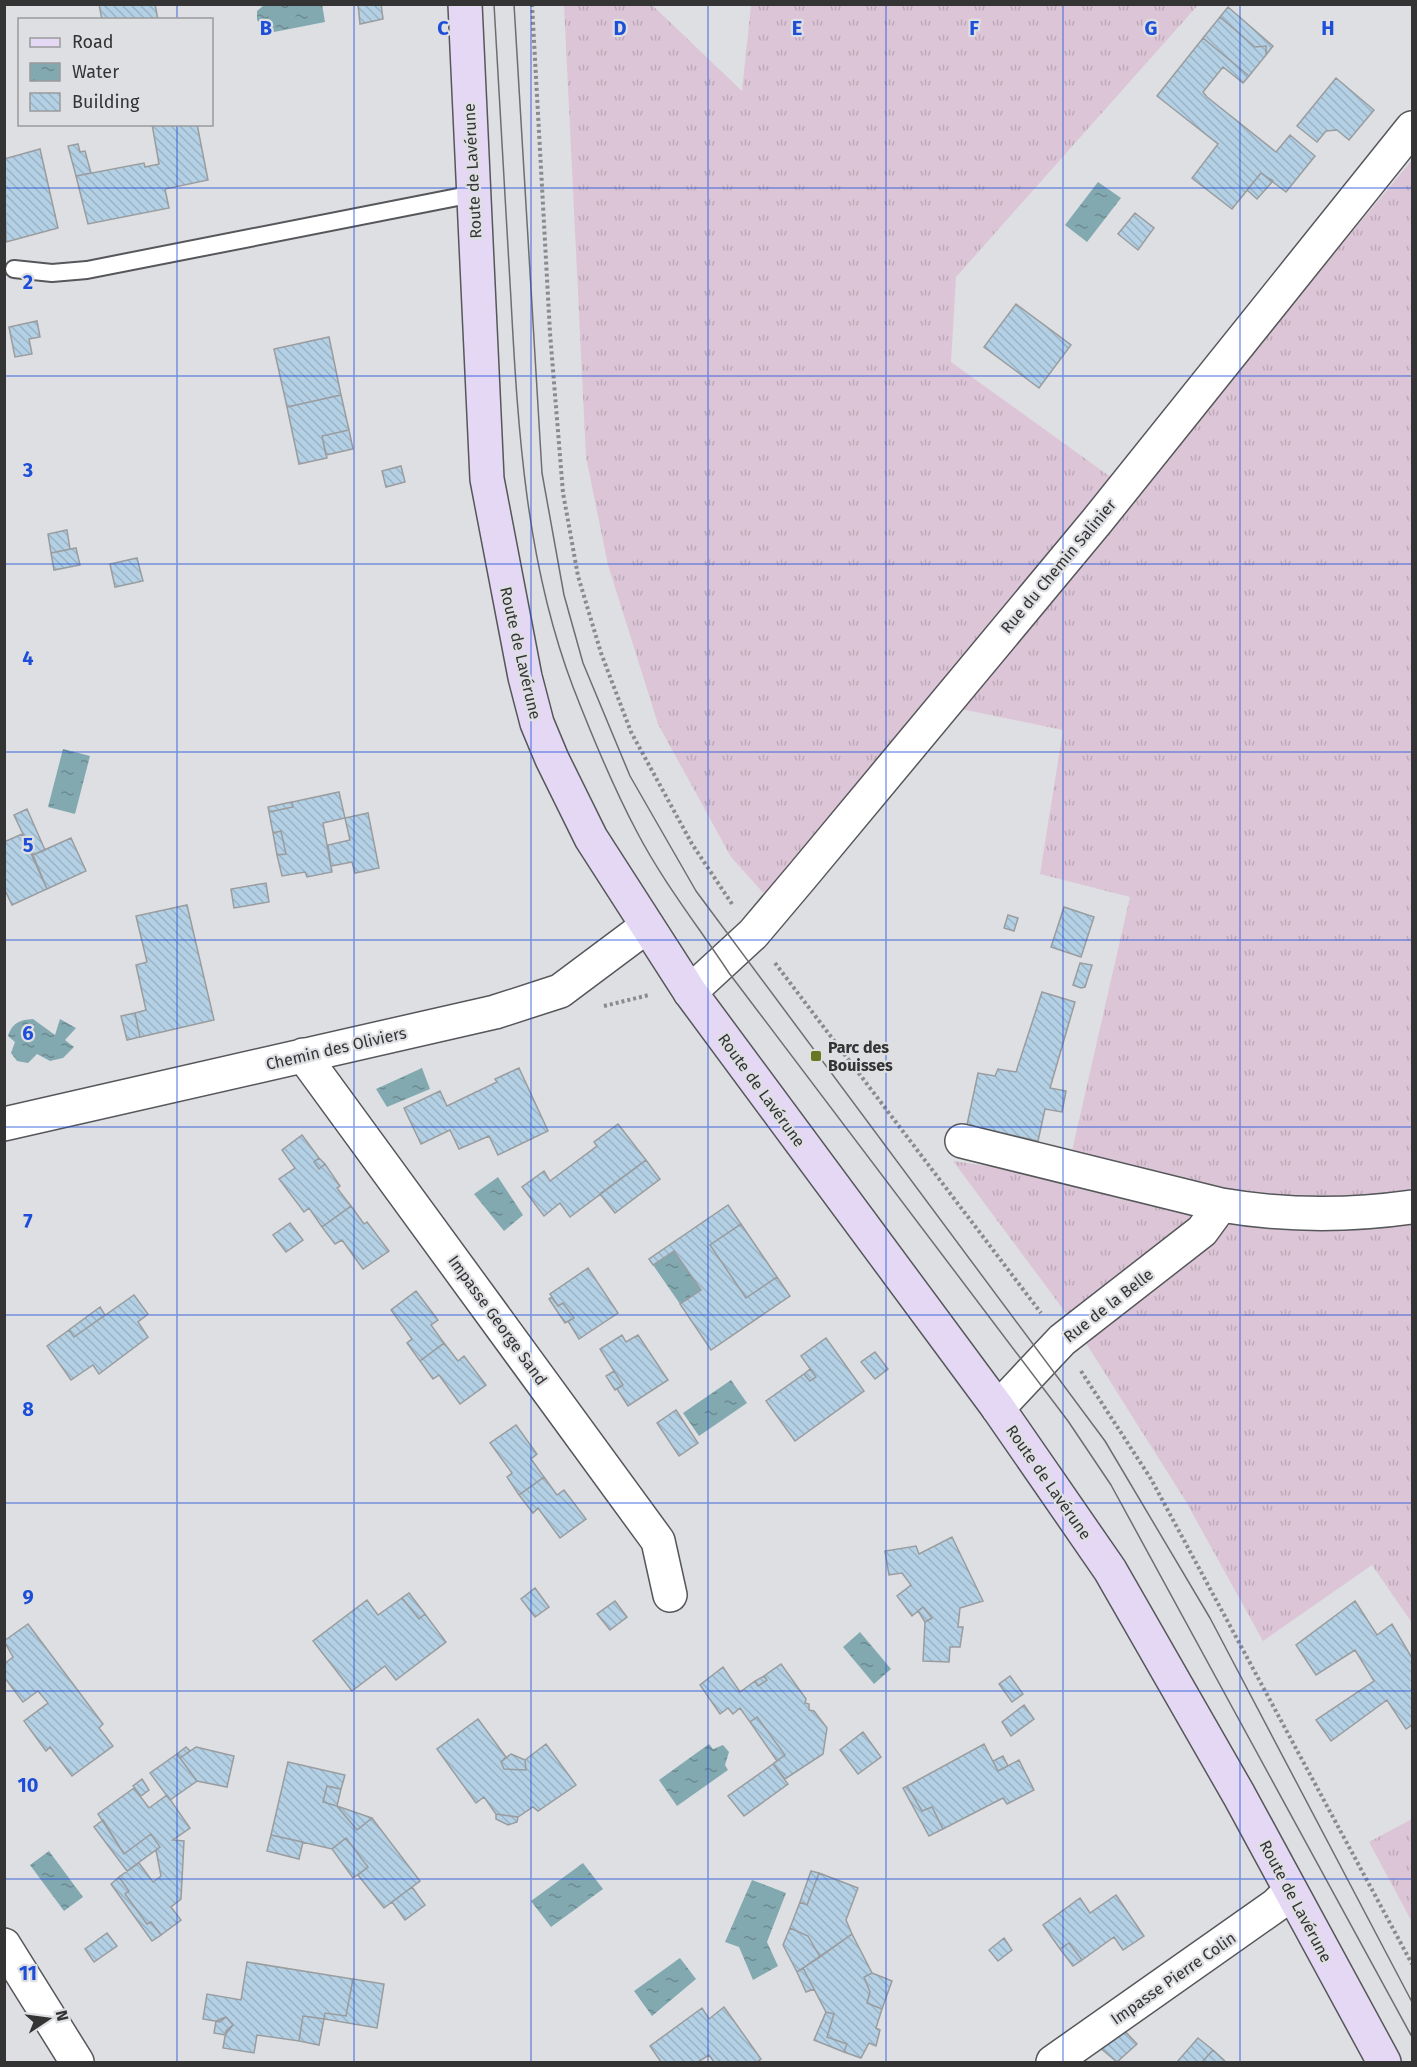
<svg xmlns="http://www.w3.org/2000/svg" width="1417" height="2067" font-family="'Fira Sans',sans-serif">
  <defs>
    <pattern id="grass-tufts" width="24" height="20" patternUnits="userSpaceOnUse" patternTransform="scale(1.5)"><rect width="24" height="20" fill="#dcc5d7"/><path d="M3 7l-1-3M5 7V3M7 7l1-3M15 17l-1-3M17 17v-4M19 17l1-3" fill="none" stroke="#bdaab9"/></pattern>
    <pattern id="water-ripples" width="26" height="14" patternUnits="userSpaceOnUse" patternTransform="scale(1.5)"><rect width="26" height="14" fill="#83a9b0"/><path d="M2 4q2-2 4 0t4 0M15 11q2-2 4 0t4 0" fill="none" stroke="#6c8a90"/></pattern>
    <pattern id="building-back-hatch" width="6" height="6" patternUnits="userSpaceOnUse" patternTransform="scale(1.5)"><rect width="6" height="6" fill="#b3d0e5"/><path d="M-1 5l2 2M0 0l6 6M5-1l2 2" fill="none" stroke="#9bb3c5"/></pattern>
  </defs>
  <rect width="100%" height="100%" fill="#dedfe2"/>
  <path fill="url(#grass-tufts)" d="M 564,5 L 652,5 L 742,91 L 751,5 L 1198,5 L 956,277 L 951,362 L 1112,478 L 767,897 L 731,857 L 658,724 L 608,565 L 586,457 Z
    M 1412,160 L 1412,1623 L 1372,1565 L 1263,1641 L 1185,1500 L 1072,1321 L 953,1161 L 1066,1177 L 1130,897 L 1040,874 L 1063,730 L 956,708 Z
    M 1412,1819 L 1412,1922 L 1369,1842 Z"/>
  <path fill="url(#water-ripples)" d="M 322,4 L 325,22 L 269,33 L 257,20 L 257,11 L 264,5 Z
    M 1098,182 L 1121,198 L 1087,242 L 1065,225 Z
    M 63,749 L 90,756 L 75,814 L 48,807 Z
    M 33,1019 L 55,1035 L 60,1019 L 76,1028 L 65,1040 L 74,1047 L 63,1058 L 50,1061 L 37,1054 L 28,1063 L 17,1061 L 11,1053 L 15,1042 L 8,1036 C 13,1022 20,1020 33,1019 Z
    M 422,1068 L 430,1089 L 387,1107 L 376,1089 Z
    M 498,1177 L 523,1215 L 504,1231 L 474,1194 Z
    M 674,1251 L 701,1290 L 680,1304 L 653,1265 Z
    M 731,1380 L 747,1403 L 699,1436 L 683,1413 Z
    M 860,1632 L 891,1669 L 874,1684 L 843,1647 Z
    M 709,1744 L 713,1749 L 723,1745 L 729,1752 L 725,1765 L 728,1770 L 677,1806 L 659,1780 Z
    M 49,1851 L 83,1897 L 64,1911 L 30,1865 Z
    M 583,1863 L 603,1889 L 551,1927 L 531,1901 Z
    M 752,1880 L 786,1893 L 767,1942 L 778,1966 L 753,1980 L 739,1947 L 725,1942 Z
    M 680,1958 L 696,1979 L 652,2016 L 634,1991 Z"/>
  <path fill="url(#building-back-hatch)" stroke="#9a9c9e" stroke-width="1.5" d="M 99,4 L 155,4 L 158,20 L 102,20 Z
    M 358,4 L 381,4 L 383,19 L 360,24 Z
    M 1228,7 L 1273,46 L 1266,55 L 1266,46 L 1255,47 L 1220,17 Z
    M 1220,17 L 1255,47 L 1266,46 L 1266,55 L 1249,76 L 1203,38 Z
    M 1203,38 L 1249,76 L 1243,83 L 1223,67 L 1203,92 L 1207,97 L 1276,152 L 1290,135 L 1315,156 L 1286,192 L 1261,173 L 1232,209 L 1192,178 L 1218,144 L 1157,96 Z
    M 1336,78 L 1374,110 L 1349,140 L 1337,130 L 1326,131 L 1317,142 L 1297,126 Z
    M 152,124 L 197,124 L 208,180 L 165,189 L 169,208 L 88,224 L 76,176 L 144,163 L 145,167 L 159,164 Z
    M 78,144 L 80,152 L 85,151 L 91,173 L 76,176 L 68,146 Z
    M 40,149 L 58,228 L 6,242 L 4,159 Z
    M 1261,173 L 1273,181 L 1257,199 L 1247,190 Z
    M 1135,213 L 1154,228 L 1138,250 L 1118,234 Z
    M 1016,304 L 1071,345 L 1039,388 L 984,347 Z
    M 37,321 L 40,337 L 29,339 L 32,354 L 15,357 L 9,327 Z
    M 329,337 L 341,395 L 287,407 L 274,349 Z
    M 341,395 L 349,430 L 322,436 L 327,458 L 299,464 L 287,407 Z
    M 349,430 L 353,449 L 326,455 L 322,436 Z
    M 401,466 L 405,482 L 386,487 L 382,471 Z
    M 67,530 L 70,549 L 51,553 L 48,534 Z
    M 76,548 L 80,565 L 54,570 L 51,553 Z
    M 137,558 L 143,581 L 115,587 L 110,564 Z
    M 339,792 L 345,818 L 323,823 L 332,872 L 307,877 L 305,872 L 282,876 L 277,855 L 286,854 L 281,831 L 273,833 L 269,812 L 293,807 L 292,802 Z
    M 292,802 L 293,807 L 269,812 L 268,807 Z
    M 27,809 L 45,850 L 33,855 L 14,815 Z
    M 368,813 L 379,868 L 355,873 L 352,862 L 331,866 L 328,845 L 350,840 L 345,818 Z
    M 281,831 L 286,854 L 277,855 L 273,833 Z
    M 22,834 L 47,889 L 12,905 L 4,888 L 4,842 Z
    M 71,838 L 86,871 L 47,889 L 33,855 Z
    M 266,883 L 269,902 L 234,908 L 231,889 Z
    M 187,905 L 214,1020 L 140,1037 L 135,1013 L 146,1010 L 136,965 L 147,962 L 136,916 Z
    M 1064,907 L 1094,917 L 1081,957 L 1051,947 Z
    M 1008,915 L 1018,918 L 1014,931 L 1004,928 Z
    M 1080,963 L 1092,965 L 1085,987 L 1081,988 L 1073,985 Z
    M 1042,992 L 1075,1002 L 1050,1088 L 1066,1091 L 1062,1112 L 1045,1109 L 1038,1141 L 967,1125 L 978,1073 L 995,1076 L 998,1069 L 1016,1072 Z
    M 135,1013 L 140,1037 L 127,1040 L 121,1016 Z
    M 519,1068 L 548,1131 L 498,1155 L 489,1136 L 459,1149 L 450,1130 L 421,1144 L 404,1108 L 440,1091 L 447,1106 L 497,1082 L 495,1079 Z
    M 618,1124 L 646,1160 L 570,1217 L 560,1203 L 544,1216 L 522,1187 L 544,1171 L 550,1181 L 597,1146 L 594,1142 Z
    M 302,1135 L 319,1158 L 314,1162 L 319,1169 L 325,1164 L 340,1186 L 337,1188 L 351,1206 L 322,1227 L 309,1208 L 304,1212 L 279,1179 L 295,1168 L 282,1150 Z
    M 319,1158 L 325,1164 L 319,1169 L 314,1162 Z
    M 646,1160 L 660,1179 L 615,1213 L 600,1194 Z
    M 728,1205 L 741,1224 L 710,1245 L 746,1298 L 777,1277 L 790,1296 L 711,1350 L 680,1304 L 701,1290 L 674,1251 L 653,1265 L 649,1259 Z
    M 351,1206 L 364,1224 L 367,1222 L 389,1251 L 363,1269 L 342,1240 L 335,1244 L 322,1227 Z
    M 290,1223 L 303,1240 L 286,1252 L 273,1235 Z
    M 741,1224 L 777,1277 L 746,1298 L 710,1245 Z
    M 588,1268 L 618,1313 L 579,1339 L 568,1321 L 574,1318 L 563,1303 L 558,1306 L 550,1294 Z
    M 416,1291 L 438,1320 L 431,1325 L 444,1343 L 420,1361 L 407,1343 L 412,1339 L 391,1310 Z
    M 134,1295 L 148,1314 L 138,1322 L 148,1337 L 99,1374 L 93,1365 L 71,1380 L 47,1346 L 69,1330 L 74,1337 Z
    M 552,1297 L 558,1306 L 563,1303 L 574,1318 L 565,1323 L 549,1299 Z
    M 100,1307 L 105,1315 L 74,1337 L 69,1330 Z
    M 622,1335 L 626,1342 L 638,1335 L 668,1380 L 628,1406 L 617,1389 L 623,1385 L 600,1349 Z
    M 826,1338 L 864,1391 L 795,1441 L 766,1401 L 804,1374 L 810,1381 L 816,1377 L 801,1356 Z
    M 444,1343 L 458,1361 L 464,1356 L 486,1385 L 460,1404 L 439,1375 L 433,1379 L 420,1361 Z
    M 875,1352 L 888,1369 L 875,1379 L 861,1362 Z
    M 810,1369 L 816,1377 L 810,1381 L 804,1374 Z
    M 614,1371 L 623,1385 L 615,1390 L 606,1376 Z
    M 676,1410 L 698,1443 L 679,1456 L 657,1423 Z
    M 516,1425 L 537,1454 L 531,1459 L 544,1477 L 519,1495 L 507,1477 L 512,1473 L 490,1443 Z
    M 544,1477 L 557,1495 L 564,1490 L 586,1519 L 560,1538 L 538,1508 L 533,1513 L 519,1495 Z
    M 952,1537 L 983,1601 L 960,1608 L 958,1627 L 963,1627 L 960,1647 L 950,1647 L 949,1662 L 923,1661 L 925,1622 L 932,1618 L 923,1607 L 912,1616 L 897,1596 L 911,1585 L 902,1573 L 889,1575 L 885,1551 L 916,1546 L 919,1554 Z
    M 535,1588 L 549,1607 L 535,1617 L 521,1599 Z
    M 409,1593 L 425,1614 L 419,1619 L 402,1598 Z
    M 402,1598 L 419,1619 L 425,1614 L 446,1642 L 396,1680 L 385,1666 L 352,1691 L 313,1641 L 367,1600 L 378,1615 Z
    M 615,1601 L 627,1617 L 610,1630 L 597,1614 Z
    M 1355,1601 L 1377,1635 L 1392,1624 L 1412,1658 L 1412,1725 L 1406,1729 L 1387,1700 L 1331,1741 L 1316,1720 L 1374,1681 L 1355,1650 L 1316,1675 L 1296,1645 Z
    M 923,1607 L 932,1618 L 925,1622 L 918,1611 Z
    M 28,1624 L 103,1724 L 99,1728 L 113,1746 L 72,1776 L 50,1747 L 46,1751 L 24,1721 L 48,1703 L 38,1691 L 23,1702 L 4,1677 L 4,1664 L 13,1657 L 4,1641 Z
    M 781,1664 L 806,1699 L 805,1703 L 809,1704 L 809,1710 L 814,1711 L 827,1728 L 823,1754 L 785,1779 L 773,1764 L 785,1755 L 757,1717 L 750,1722 L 740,1708 L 733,1714 L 728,1708 L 720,1714 L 700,1685 L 723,1667 L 740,1692 L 755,1681 L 758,1686 L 767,1680 L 764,1676 Z
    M 764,1676 L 767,1680 L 758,1686 L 755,1681 Z
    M 1010,1676 L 1023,1694 L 1012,1702 L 999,1684 Z
    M 1024,1705 L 1034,1719 L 1011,1736 L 1002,1722 Z
    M 757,1717 L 785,1755 L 777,1761 L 750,1722 Z
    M 478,1719 L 506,1757 L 501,1762 L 504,1769 L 526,1770 L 525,1760 L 546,1744 L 576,1785 L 538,1811 L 533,1807 L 518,1817 L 496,1814 L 484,1797 L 476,1803 L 437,1749 Z
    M 863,1732 L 881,1757 L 858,1774 L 840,1750 Z
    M 984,1744 L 998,1771 L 1019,1760 L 1034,1790 L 1007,1804 L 1003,1798 L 943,1829 L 932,1807 L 922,1811 L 907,1786 Z
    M 186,1747 L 190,1751 L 180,1758 L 177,1754 Z
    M 196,1747 L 234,1756 L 227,1787 L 197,1781 L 180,1758 Z
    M 177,1754 L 197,1781 L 170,1800 L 150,1773 Z
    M 511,1754 L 525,1760 L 526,1770 L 504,1769 L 501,1762 Z
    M 1003,1756 L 1008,1766 L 998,1771 L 993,1761 Z
    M 288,1762 L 345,1775 L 341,1789 L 327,1786 L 323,1802 L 337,1806 L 357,1830 L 372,1818 L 420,1881 L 384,1908 L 358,1875 L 368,1867 L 346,1838 L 332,1849 L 271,1835 Z
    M 773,1764 L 788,1784 L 744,1816 L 728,1796 Z
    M 142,1779 L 149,1790 L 141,1796 L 133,1786 Z
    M 327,1786 L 341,1789 L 337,1806 L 323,1802 Z
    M 907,1786 L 922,1811 L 932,1807 L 943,1829 L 929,1836 L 903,1788 Z
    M 134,1788 L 149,1808 L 167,1795 L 190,1828 L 173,1840 L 184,1841 L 181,1899 L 171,1907 L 181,1920 L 161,1935 L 151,1922 L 147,1924 L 125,1894 L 129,1891 L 119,1877 L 139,1863 L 153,1882 L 161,1876 L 156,1850 L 160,1847 L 151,1834 L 124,1854 L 98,1814 Z
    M 337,1806 L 372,1818 L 357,1830 Z
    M 496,1814 L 518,1817 L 517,1822 L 508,1825 L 496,1819 Z
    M 103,1820 L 124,1854 L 151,1834 L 160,1847 L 127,1871 L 94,1827 Z
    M 271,1835 L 303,1842 L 299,1859 L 267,1851 Z
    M 346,1838 L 368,1867 L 353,1878 L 332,1849 Z
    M 811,1871 L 819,1873 L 807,1905 L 800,1902 Z
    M 819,1873 L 858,1888 L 846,1920 L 852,1934 L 820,1957 L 808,1936 L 790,1928 L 800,1902 L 807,1905 Z
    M 119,1877 L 129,1891 L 125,1894 L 147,1924 L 151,1922 L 161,1935 L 152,1941 L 111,1884 Z
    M 412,1887 L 425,1905 L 405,1920 L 392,1902 Z
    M 1116,1895 L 1144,1936 L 1123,1950 L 1114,1937 L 1082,1960 L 1069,1943 L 1060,1949 L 1043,1925 L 1080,1898 L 1090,1913 Z
    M 790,1928 L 808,1936 L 820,1957 L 797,1972 L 783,1945 Z
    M 107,1933 L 117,1946 L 94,1962 L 85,1949 Z
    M 852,1934 L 872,1973 L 864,1977 L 870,1992 L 867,2003 L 882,2009 L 876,2028 L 880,2030 L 876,2046 L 869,2043 L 861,2058 L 844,2052 L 847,2044 L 827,2037 L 834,2014 L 826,2012 L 803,1968 Z
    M 1004,1938 L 1012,1950 L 998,1961 L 989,1950 Z
    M 1069,1943 L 1082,1960 L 1073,1966 L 1060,1949 Z
    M 247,1962 L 353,1979 L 346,2016 L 325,2013 L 324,2019 L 303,2016 L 299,2041 L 257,2035 L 254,2053 L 223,2048 L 226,2031 L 233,2025 L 226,2017 L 220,2022 L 203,2019 L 207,1994 L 241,2000 Z
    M 803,1968 L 814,1989 L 806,1992 L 797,1972 Z
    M 872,1973 L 892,1981 L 882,2009 L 867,2003 L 870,1992 L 864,1977 Z
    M 353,1979 L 384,1984 L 377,2028 L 324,2019 L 325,2013 L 346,2016 Z
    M 724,2007 L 761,2059 L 757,2062 L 714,2062 L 709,2055 L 698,2062 L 661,2062 L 650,2046 L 702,2008 L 709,2019 Z
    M 826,2012 L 834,2014 L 827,2037 L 847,2044 L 844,2052 L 814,2040 Z
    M 303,2016 L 324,2019 L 319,2045 L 299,2041 Z
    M 226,2017 L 233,2025 L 225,2035 L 214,2033 L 216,2021 Z
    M 1122,2028 L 1137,2044 L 1117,2062 L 1098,2046 Z
    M 1198,2038 L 1213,2050 L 1202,2062 L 1177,2062 Z
    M 1213,2050 L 1226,2062 L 1202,2062 Z"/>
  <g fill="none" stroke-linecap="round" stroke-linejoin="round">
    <defs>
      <path id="service" d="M 14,269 L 52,273 L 87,270 L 473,194"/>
      <path id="minor" d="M 690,992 L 753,934 L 802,876 L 1097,521 L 1412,128
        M 303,1055 L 658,1541 L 670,1595
        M 4,1124 L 495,1012 L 560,991 L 647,926
        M 962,1141 L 1221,1205
        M 998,1408 L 1062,1340 L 1202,1231 L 1221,1205 C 1285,1216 1348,1216 1412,1207
        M 4,1945 L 77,2062
        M 1053,2062 L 1276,1905 L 1290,1891"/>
      <path id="secondary" d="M 465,4 L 487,479 L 525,677 L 537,723 L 552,759 L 591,838 L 690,992 L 998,1408 L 1110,1570 L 1239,1795 L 1384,2062"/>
    </defs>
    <use href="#service" stroke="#56575a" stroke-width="20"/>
    <use href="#minor" stroke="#56575a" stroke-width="36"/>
    <use href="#secondary" stroke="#56575a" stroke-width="36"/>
    <path stroke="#8a8b8d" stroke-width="4" stroke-dasharray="3 3" stroke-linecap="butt" d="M 532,4 L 550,333 L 563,493 L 578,576 L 601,653 L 631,732 L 692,844 L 732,904
      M 775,963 L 1041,1313
      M 604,1006 L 649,995
      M 1081,1371 L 1151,1479 L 1412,1964"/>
    <use href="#service" stroke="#fff" stroke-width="16"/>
    <use href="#minor" stroke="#fff" stroke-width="33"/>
    <use href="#secondary" stroke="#e4d8f5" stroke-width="33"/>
    <path stroke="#6e6e70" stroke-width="1.5" d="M 494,4 C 500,103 505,202 511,300 C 518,431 526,563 573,687 C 592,736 612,785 637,832 C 663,882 698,926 729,973 L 1068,1421 L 1111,1485 L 1412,2037
      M 514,4 L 542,473 L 564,595 L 583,663 L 630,776 L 696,891 L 1105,1441 L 1210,1618 L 1412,2002"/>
  </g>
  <path fill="none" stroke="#1d4ed8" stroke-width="1.5" stroke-opacity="0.55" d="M 177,4 L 177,20M 354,4 L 354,2062M 531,4 L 531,2062M 708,4 L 708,2062M 886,4 L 886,2062M 1063,4 L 1063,2062M 1240,4 L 1240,2062M 177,124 L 177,2062M 4,188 L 1412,188M 4,376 L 1412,376M 4,564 L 1412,564M 4,752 L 1412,752M 4,940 L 1412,940M 4,1127 L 1412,1127M 4,1315 L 1412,1315M 4,1503 L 1412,1503M 4,1691 L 1412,1691M 4,1879 L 1412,1879"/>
  <rect fill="#697724" stroke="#dedfe2" stroke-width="2" x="810" y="1050" width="12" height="12" rx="3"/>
  <g text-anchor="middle" stroke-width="4.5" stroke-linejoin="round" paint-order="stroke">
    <g font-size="16" fill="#343435" stroke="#dedfe2">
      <text transform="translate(472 171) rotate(-93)" y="6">Route de Lavérune</text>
      <text transform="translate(1058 566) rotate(-50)" y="6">Rue du Chemin Salinier</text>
      <text transform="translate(521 653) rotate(77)" y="6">Route de Lavérune</text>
      <text transform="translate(336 1048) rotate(-13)" y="6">Chemin des Oliviers</text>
      <text transform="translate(762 1090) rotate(54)" y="6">Route de Lavérune</text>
      <text transform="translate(1108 1305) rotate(-38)" y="6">Rue de la Belle</text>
      <text transform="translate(498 1320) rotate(54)" y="6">Impasse George Sand</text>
      <text transform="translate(1049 1482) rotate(55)" y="6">Route de Lavérune</text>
      <text transform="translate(1296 1901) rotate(62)" y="6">Route de Lavérune</text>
      <text transform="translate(1173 1978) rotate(-35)" y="6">Impasse Pierre Colin</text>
    </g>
    <g font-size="16" font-weight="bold" fill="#343435" stroke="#dedfe2" text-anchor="start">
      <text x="828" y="1053">Parc des<tspan x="828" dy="18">Bouisses</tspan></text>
    </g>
  </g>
  <g font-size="20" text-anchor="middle" font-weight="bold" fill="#1d4ed8" stroke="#dedfe2" stroke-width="4.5" stroke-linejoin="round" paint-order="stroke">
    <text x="266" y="35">B</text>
    <text x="443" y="35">C</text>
    <text x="620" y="35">D</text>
    <text x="797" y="35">E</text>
    <text x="974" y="35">F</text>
    <text x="1151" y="35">G</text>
    <text x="1328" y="35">H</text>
    <text x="28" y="289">2</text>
    <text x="28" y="477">3</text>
    <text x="28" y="665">4</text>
    <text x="28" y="852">5</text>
    <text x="28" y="1040">6</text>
    <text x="28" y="1228">7</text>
    <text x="28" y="1416">8</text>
    <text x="28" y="1604">9</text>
    <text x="28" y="1792">10</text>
    <text x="28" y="1980">11</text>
  </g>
  <rect width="1417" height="2067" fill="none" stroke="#343435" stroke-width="12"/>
  <rect x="18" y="18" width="195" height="108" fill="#dedfe2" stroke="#9a9b9d" stroke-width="1.5"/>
  <rect x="30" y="38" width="30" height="9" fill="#e4d8f5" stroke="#9a9b9d" stroke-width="1.5"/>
  <text x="72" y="48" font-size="18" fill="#343435">Road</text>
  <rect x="30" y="63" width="30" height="18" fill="url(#water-ripples)" stroke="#9a9b9d" stroke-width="1.5"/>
  <text x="72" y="78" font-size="18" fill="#343435">Water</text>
  <rect x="30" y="93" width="30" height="18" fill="url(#building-back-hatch)" stroke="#9a9b9d" stroke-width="1.5"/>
  <text x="72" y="108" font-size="18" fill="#343435">Building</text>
  <g transform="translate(48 2019) rotate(77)" stroke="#dedfe2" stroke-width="4.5" paint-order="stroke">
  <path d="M0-4.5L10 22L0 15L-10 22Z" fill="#343435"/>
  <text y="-9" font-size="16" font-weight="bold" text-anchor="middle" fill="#343435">N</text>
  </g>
</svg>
